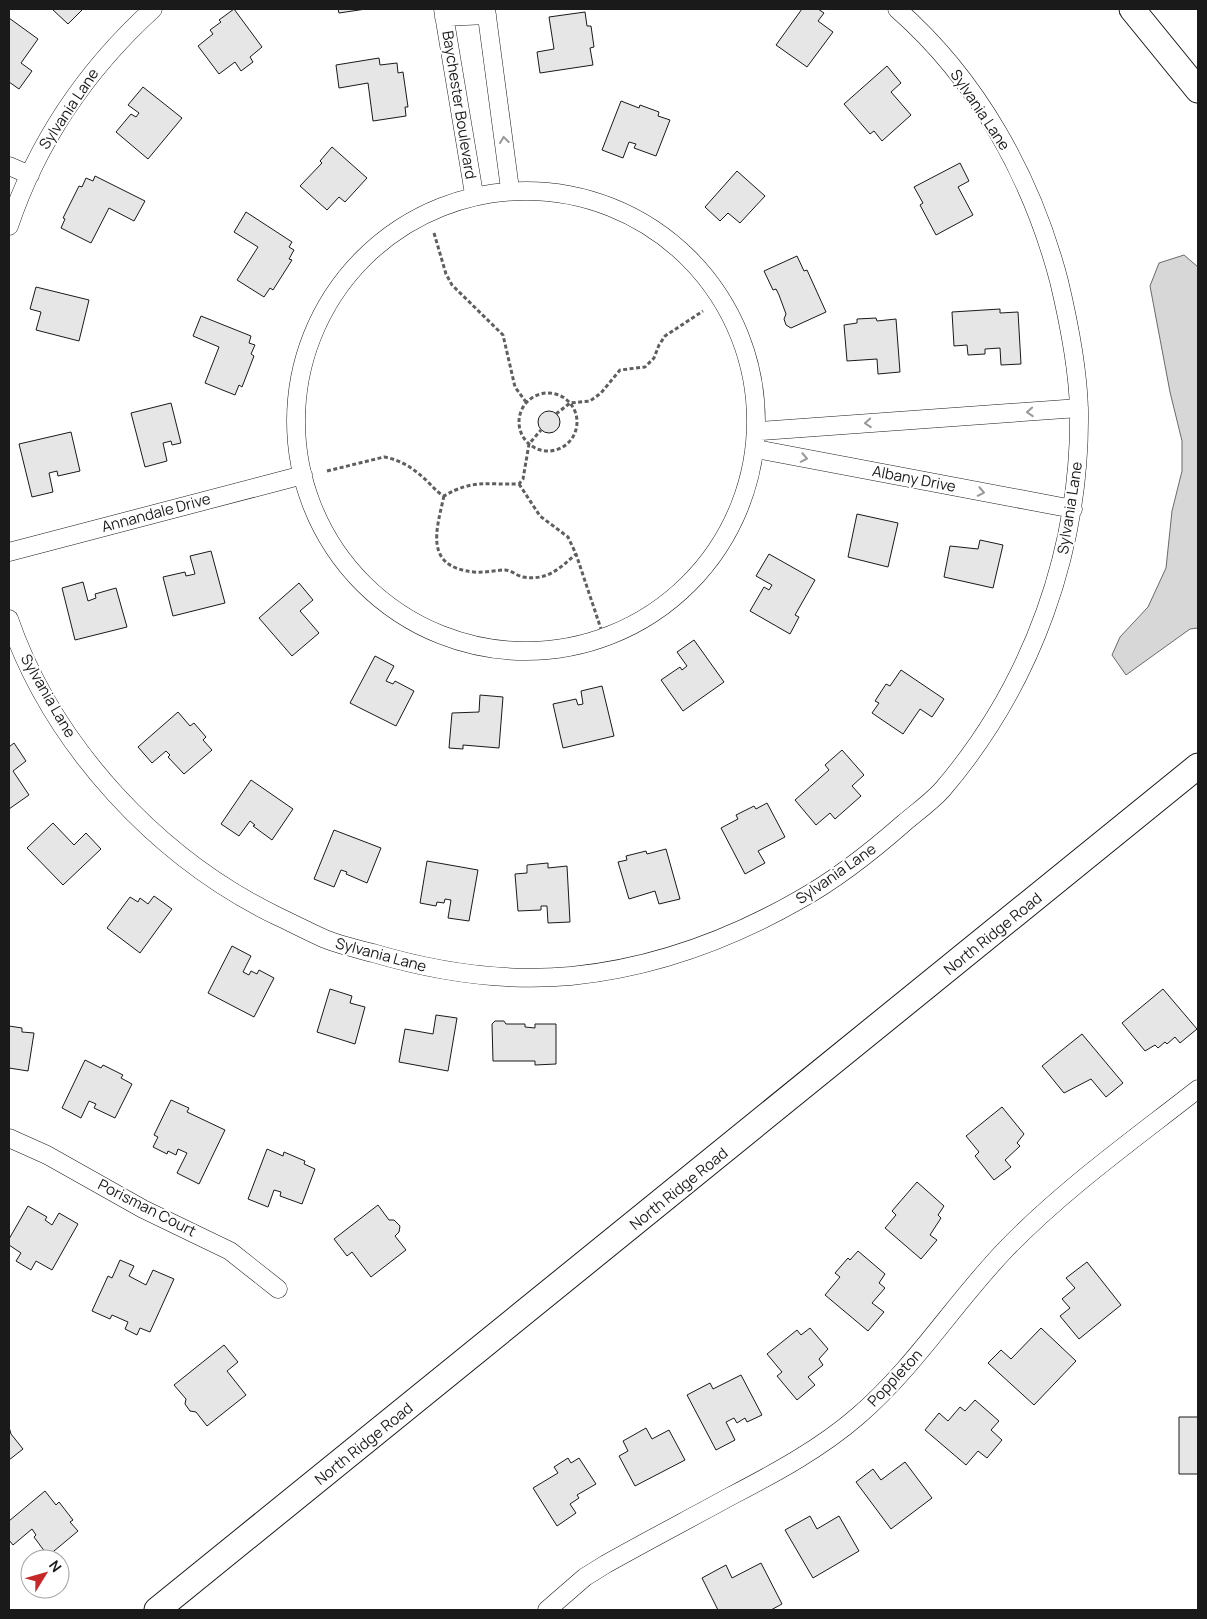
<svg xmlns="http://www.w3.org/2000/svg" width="1207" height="1619" font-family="Manrope,sans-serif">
  <rect width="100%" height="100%" fill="#fff"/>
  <path fill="#d7d7d7" stroke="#6a6a6a" d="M 1184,255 L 1198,267 L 1198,628 L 1190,629 L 1126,675 L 1112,655 L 1120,637 L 1148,607 L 1166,568 L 1172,511 L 1182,471 L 1182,441 L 1170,392 L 1150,286 L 1159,263 Z"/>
  <path fill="#e6e6e6" stroke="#1a1a1a" d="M 52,9 L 83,9 L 68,24 Z
    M 234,9 L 262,47 L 250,57 L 253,62 L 241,71 L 235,62 L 219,74 L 198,46 L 213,34 L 210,30 L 221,22 L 219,20 Z
    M 338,9 L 366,9 L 339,13 Z
    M 802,9 L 818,9 L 824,13 L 818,21 L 833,32 L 807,67 L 776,45 Z
    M 585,12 L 587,26 L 591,26 L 594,47 L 590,48 L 593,65 L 540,73 L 537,52 L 554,49 L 549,17 Z
    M 9,18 L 38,39 L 21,63 L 32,71 L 19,89 L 9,82 Z
    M 379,58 L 380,65 L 397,63 L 398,73 L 403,72 L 408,107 L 405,107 L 406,116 L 373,121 L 368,83 L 339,88 L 336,65 Z
    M 887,66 L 901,83 L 891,92 L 911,115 L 882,141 L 874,131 L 870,134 L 844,104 Z
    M 143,87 L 182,118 L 148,159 L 116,132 L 131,114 L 136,117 L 139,113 L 128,105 Z
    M 621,101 L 639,108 L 640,105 L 659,112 L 658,116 L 670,120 L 656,156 L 634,148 L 636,144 L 629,142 L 623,158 L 602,150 Z
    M 332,147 L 367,178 L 345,202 L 339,197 L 327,210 L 300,186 L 322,163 L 320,161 Z
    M 960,163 L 969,181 L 958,187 L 973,215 L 936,235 L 920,205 L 923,203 L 914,187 Z
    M 737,171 L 765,196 L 740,223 L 728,213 L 720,221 L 705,207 Z
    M 95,176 L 145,201 L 134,221 L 109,208 L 91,243 L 61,228 L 65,219 L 63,218 L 79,186 L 82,187 L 86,178 L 93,181 Z
    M 246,212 L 292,242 L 289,247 L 294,250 L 289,259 L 292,260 L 273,290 L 270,288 L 264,297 L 237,280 L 258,247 L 234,232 Z
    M 797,256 L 804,271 L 807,270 L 826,312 L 791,328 L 786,325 L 784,319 L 786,314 L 779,295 L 776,289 L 773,290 L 764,271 Z
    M 36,287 L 89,300 L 79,341 L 36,330 L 41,312 L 30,309 Z
    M 1000,309 L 1000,313 L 1018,312 L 1021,364 L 1001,365 L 1000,348 L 985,349 L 985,354 L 968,355 L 967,345 L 954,346 L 952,312 Z
    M 201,316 L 251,336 L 249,343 L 255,345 L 251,354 L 254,356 L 242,387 L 239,385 L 235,395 L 205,383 L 219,347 L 193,336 Z
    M 876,318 L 877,321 L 896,319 L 900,372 L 878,374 L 877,359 L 847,361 L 844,325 L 857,323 L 857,319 Z
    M 171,403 L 181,443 L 172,445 L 171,441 L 163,443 L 167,461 L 145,467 L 131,413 Z
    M538 422a11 11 0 1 1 22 0a11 11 0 1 1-22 0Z
    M 71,432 L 80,471 L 58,476 L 57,471 L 49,473 L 53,492 L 32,497 L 19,444 Z
    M 857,514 L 898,523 L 888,567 L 848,557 Z
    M 980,540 L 1003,545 L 993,588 L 944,577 L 950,546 L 978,549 Z
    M 211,551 L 225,603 L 173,616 L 163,577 L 185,572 L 186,576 L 195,574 L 190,556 Z
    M 769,554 L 815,580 L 795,615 L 799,617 L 790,634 L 750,611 L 764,587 L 769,590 L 772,585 L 756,576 Z
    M 83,582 L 88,601 L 96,598 L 95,594 L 116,588 L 127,627 L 75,640 L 62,588 Z
    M 299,583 L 313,600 L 300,611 L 319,633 L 292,656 L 259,618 Z
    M 694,640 L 724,682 L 683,711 L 661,680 L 680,667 L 682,670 L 687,666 L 677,652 Z
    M 375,656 L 394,666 L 386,681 L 393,684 L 395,681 L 414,691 L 396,726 L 350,703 Z
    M 901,670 L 944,699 L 932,717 L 920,709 L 903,734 L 872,713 L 879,703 L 875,701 L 886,684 L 890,686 Z
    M 602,686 L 614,736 L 563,748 L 553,704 L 576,699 L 578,705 L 583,704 L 581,691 Z
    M 480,695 L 503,697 L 499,748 L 463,745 L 463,749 L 449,748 L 452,713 L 479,712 Z
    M 178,712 L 190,726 L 194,723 L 206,737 L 203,740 L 212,750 L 184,774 L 168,757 L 170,755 L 166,751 L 152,763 L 138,747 Z
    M 14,743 L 26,761 L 13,771 L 29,795 L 9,809 L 9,747 Z
    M 842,750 L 864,775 L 852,786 L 861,796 L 835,819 L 830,813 L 816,825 L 795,800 L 829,770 L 825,765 Z
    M 251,780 L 293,809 L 272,840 L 253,826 L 255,825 L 250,821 L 239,836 L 221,824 Z
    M 767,803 L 785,837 L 758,851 L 765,863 L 745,874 L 721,828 L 738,819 L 736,815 L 754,806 L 756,809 Z
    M 53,823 L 74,845 L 86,833 L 101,849 L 63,885 L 27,848 Z
    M 334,830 L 381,848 L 367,883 L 346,874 L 347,872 L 341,870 L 334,887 L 314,879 Z
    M 666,849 L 680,899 L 659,904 L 655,891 L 629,899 L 618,862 L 627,860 L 626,856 L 646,851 L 647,854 Z
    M 427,861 L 478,870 L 469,921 L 448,918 L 451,900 L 445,899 L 444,903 L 437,902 L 436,906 L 420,903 Z
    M 548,863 L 548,868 L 567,866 L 570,922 L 548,923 L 547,906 L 541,906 L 541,910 L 518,911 L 515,874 L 527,873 L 527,865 Z
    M 154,896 L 172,909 L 140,953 L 107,928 L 130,897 L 138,902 L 140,898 L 148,904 Z
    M 232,946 L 251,956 L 243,972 L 249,975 L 251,971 L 257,974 L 259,970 L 274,978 L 254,1017 L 208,993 Z
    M 330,989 L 352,996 L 350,1003 L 365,1007 L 355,1044 L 317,1032 Z
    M 1163,989 L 1197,1029 L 1180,1043 L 1175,1037 L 1167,1044 L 1165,1042 L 1158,1048 L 1155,1045 L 1145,1051 L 1122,1023 Z
    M 436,1015 L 457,1018 L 448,1071 L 399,1062 L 405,1029 L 433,1034 Z
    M 495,1021 L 504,1021 L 506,1024 L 525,1024 L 525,1027 L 535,1028 L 535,1024 L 556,1024 L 556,1064 L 535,1065 L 535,1061 L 493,1061 L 492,1024 Z
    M 9,1026 L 22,1028 L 22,1032 L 34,1033 L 28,1071 L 9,1068 Z
    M 1082,1034 L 1123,1083 L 1106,1097 L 1091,1079 L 1064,1093 L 1042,1066 Z
    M 85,1060 L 101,1068 L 103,1065 L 123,1075 L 121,1078 L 132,1084 L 115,1118 L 94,1108 L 96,1104 L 89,1101 L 81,1118 L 62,1108 Z
    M 171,1100 L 189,1108 L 187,1112 L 225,1130 L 199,1184 L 177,1173 L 187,1153 L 178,1149 L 176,1155 L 168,1151 L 167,1154 L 153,1147 L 158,1137 L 154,1135 Z
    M 1002,1107 L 1024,1134 L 1017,1143 L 1020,1146 L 1005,1160 L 1011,1167 L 994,1180 L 975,1156 L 979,1152 L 966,1136 Z
    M 267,1149 L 283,1156 L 284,1152 L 305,1161 L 304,1164 L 315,1169 L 302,1204 L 280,1196 L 281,1192 L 274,1190 L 268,1207 L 248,1199 Z
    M 917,1182 L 944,1206 L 938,1215 L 941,1218 L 930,1235 L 937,1240 L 921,1259 L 885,1228 L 896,1215 L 892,1211 Z
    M 378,1205 L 389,1220 L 394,1220 L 400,1226 L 399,1232 L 395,1236 L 406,1250 L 371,1277 L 352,1252 L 347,1256 L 334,1239 Z
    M 28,1206 L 47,1217 L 45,1220 L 52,1225 L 59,1213 L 78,1224 L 52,1270 L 36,1261 L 31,1270 L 16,1261 L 21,1253 L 9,1245 L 9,1239 Z
    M 858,1251 L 885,1274 L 879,1283 L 885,1288 L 872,1303 L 884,1312 L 868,1331 L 825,1295 L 840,1277 L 835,1273 L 848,1258 L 850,1260 Z
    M 120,1260 L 134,1266 L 129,1276 L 146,1285 L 153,1270 L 174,1279 L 150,1332 L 140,1328 L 137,1335 L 125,1329 L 128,1322 L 112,1315 L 110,1319 L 92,1311 L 108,1276 L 112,1278 Z
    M 1087,1262 L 1121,1305 L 1079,1339 L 1060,1316 L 1070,1308 L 1062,1299 L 1075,1288 L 1066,1278 Z
    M 810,1328 L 828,1349 L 819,1359 L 823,1365 L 808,1377 L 815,1385 L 797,1400 L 777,1376 L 782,1372 L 767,1354 L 797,1330 L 801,1335 Z
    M 1041,1328 L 1076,1361 L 1034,1405 L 988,1363 L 1001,1350 L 1011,1359 Z
    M 224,1345 L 238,1362 L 227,1371 L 246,1395 L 207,1426 L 196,1412 L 190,1411 L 185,1404 L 186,1399 L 174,1385 Z
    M 741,1375 L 762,1415 L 747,1422 L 745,1418 L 737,1423 L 734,1418 L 726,1422 L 735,1440 L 716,1450 L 687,1395 L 710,1383 L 713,1389 Z
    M 975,1400 L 999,1421 L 991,1430 L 1002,1440 L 987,1458 L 978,1451 L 966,1465 L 925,1430 L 939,1413 L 948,1421 L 960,1407 L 965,1411 Z
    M 1179,1417 L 1198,1417 L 1198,1474 L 1179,1474 Z
    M 9,1427 L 11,1434 L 23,1449 L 9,1460 Z
    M 646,1428 L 652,1439 L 669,1430 L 685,1460 L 635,1486 L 619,1456 L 628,1451 L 623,1441 Z
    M 568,1458 L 571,1463 L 579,1458 L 596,1484 L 577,1495 L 579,1498 L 570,1504 L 576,1513 L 557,1526 L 533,1488 L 558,1473 L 554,1467 Z
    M 905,1462 L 932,1498 L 891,1529 L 856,1482 L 873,1469 L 881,1480 Z
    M 45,1491 L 56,1505 L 59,1502 L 73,1520 L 70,1522 L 78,1531 L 48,1556 L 34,1537 L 36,1535 L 32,1529 L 13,1545 L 9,1540 L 9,1521 Z
    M 810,1516 L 817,1529 L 839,1516 L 859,1551 L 813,1578 L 785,1530 Z
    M 761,1563 L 782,1604 L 771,1610 L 718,1610 L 702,1578 L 726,1565 L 732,1578 Z"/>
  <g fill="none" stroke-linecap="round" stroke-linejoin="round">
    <defs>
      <path id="street" d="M 443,9 L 474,194
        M 486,9 L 510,189
        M 444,17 L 487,15
        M 9,166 L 30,175
        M296 421a230 230 0 1 1 460 0a230 230 0 1 1-460 0Z
        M 9,226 C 38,140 86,70 153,9
        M 760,431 L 1079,408
        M 756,449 L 1073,509
        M 9,552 L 303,475
        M 9,619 C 53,746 158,859 279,917 C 294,924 309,932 325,939 C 340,945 357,949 373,953 C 437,972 505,982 571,976 C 651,968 729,940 799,900 C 837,879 871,852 904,823 C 917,812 931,802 942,790 C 1032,685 1081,549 1079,410 C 1078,367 1069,323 1059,281 C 1032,178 978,80 897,9
        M 9,1138 L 47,1155 L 143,1209 L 230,1251 L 278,1289
        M 547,1610 L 585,1577 L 606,1564 C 647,1541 689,1519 731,1496 C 775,1473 820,1449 858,1416 C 915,1367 954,1303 1006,1249 C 1064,1189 1133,1140 1198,1089"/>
      <path id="secondary" d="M 1132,9 L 1198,90
        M 157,1610 L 1198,766"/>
    </defs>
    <use href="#street" stroke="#1a1a1a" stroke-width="19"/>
    <use href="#secondary" stroke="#1a1a1a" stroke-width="27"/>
    <path stroke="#5f5f5f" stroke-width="3" stroke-dasharray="4 2.5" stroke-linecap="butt" d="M 434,233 L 446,274 L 452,285 L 503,335 L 515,387 L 526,402
      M519 422a29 29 0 1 1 58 0a29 29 0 1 1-58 0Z
      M 556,414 L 570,403 L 590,401 L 601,393 L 620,370 L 645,367 L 654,358 L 659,345 L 665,336 L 703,311
      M 327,471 L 384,457 C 402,460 416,470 429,483 C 434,488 438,493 444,496 C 473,479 487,485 519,484 L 523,479 L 529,444 L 541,430
      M 519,484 L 540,516 L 568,537 L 576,554 L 604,638
      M 444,496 C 436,531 424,567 474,572 C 485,573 495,570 505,570 C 511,570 517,576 523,577 C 547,581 559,569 576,554"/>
    <use href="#street" stroke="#fff" stroke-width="18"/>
    <use href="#secondary" stroke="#fff" stroke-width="25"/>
  </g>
  <defs><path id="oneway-chevron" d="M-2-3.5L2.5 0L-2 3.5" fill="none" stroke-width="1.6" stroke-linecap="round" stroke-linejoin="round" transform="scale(1.25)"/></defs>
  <g stroke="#989898">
    <use href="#oneway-chevron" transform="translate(504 140) rotate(-97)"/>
    <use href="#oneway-chevron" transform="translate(1030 412) rotate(176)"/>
    <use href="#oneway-chevron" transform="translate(868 423) rotate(176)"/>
    <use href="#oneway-chevron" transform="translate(804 458) rotate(11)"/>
    <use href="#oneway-chevron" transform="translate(981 492) rotate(11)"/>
  </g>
  <g text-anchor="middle" stroke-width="4" stroke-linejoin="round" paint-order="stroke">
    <g font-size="15" fill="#1a1a1a" stroke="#fff">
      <text transform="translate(459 105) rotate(81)" y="5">Baychester Boulevard</text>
      <text transform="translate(69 109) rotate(-56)" y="5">Sylvania Lane</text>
      <text transform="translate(980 110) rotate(56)" y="5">Sylvania Lane</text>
      <text transform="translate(914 479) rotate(11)" y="5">Albany Drive</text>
      <text transform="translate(1070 508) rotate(-81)" y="5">Sylvania Lane</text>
      <text transform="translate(156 513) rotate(-15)" y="5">Annandale Drive</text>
      <text transform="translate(48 696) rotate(60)" y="5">Sylvania Lane</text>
      <text transform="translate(836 874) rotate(-35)" y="5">Sylvania Lane</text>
      <text transform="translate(993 934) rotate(-39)" y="5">North Ridge Road</text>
      <text transform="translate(381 955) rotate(15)" y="5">Sylvania Lane</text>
      <text transform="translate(679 1189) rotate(-39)" y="5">North Ridge Road</text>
      <text transform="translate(147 1208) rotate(27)" y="5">Porisman Court</text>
      <text transform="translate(895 1378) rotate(-47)" y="5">Poppleton</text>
      <text transform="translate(364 1444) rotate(-39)" y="5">North Ridge Road</text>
    </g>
  </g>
  <rect width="1207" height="1619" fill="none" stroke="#1a1a1a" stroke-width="20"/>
  <g transform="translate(45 1574) rotate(53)"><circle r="24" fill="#ffffff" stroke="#a3a3a3"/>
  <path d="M0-4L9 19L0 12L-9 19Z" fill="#c62828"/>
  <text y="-8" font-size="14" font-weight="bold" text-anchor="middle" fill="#1a1a1a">N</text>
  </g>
</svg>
